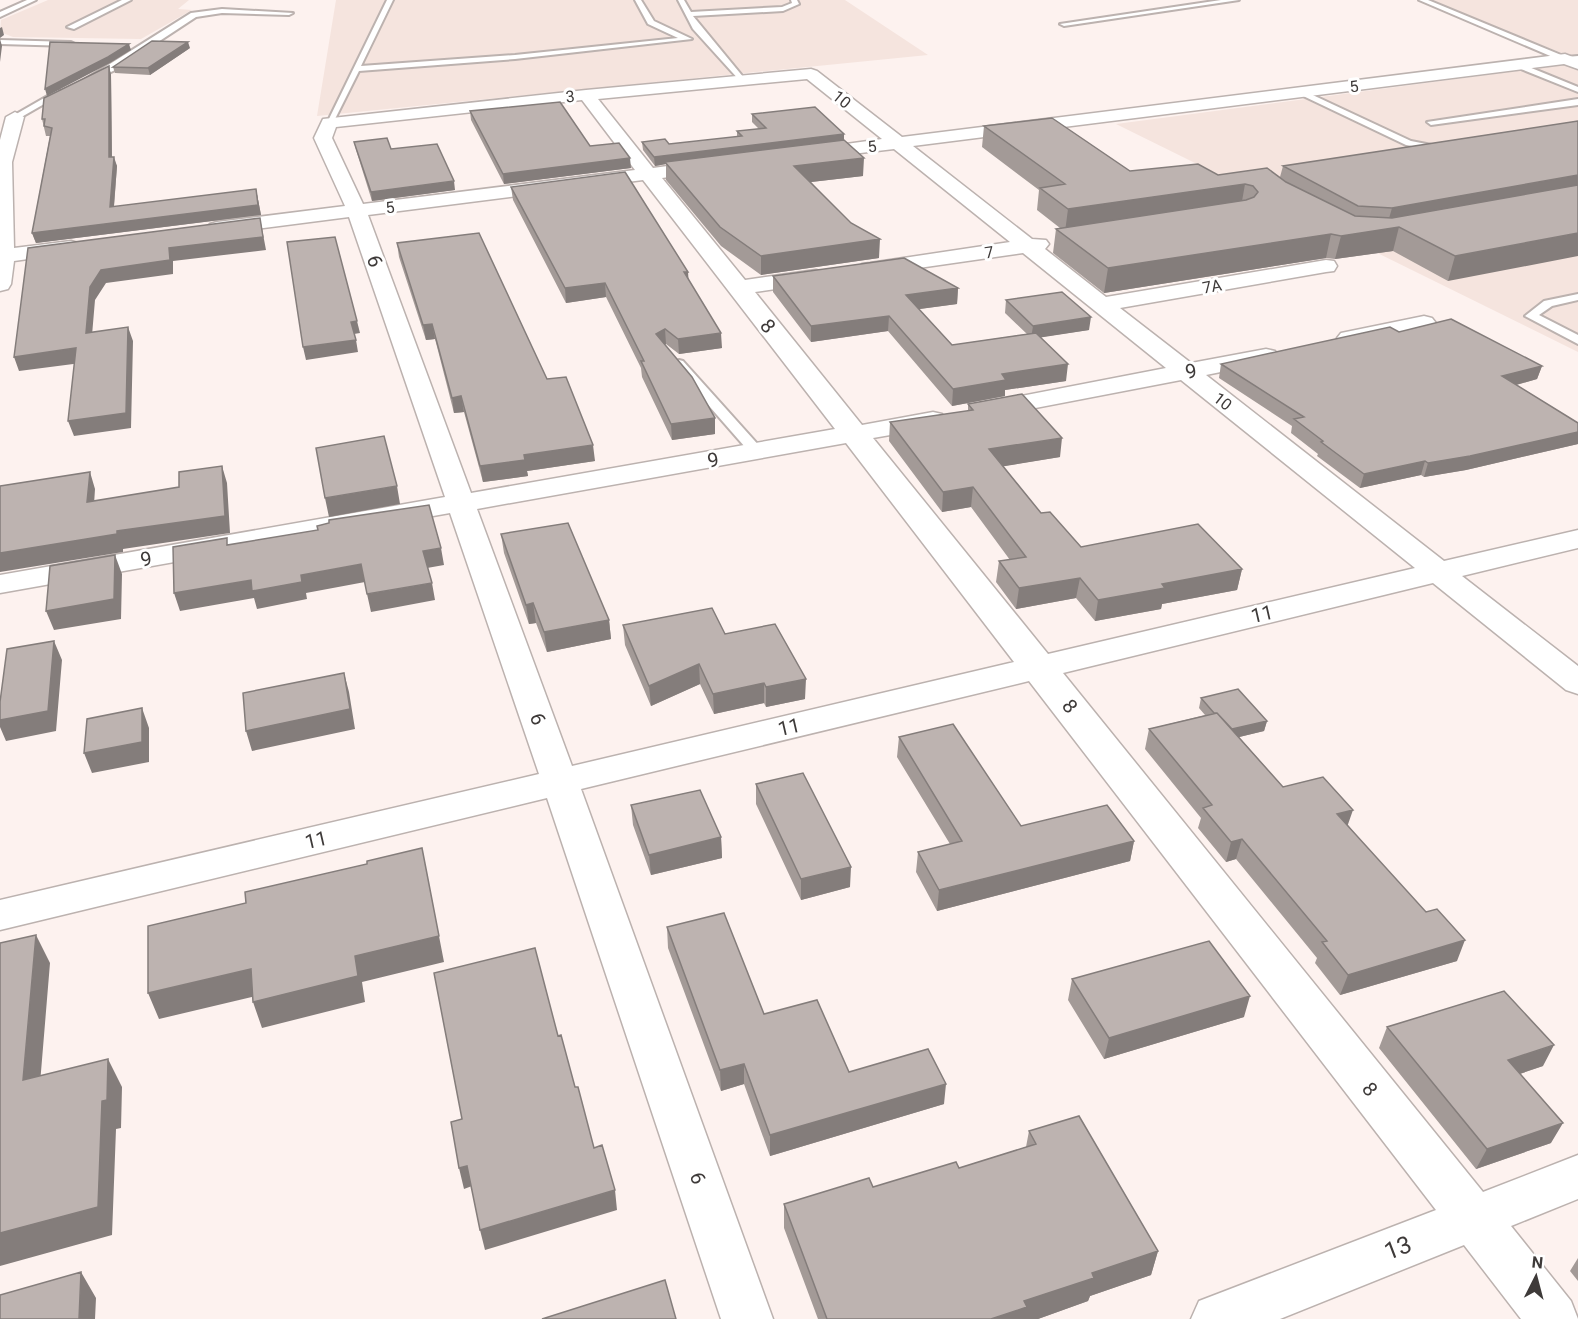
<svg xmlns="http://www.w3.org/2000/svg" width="1578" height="1319" font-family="Roboto,sans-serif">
  <rect width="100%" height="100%" fill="#fdf2ef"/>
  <path fill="#f5e4de" d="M 48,0 L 189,0 L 178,9 L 192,10 L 141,39 L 13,37 L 0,32 L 1,20 Z
    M 336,0 L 845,0 L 928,55 L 317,116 Z
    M 1420,0 L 1578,0 L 1578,59 Z
    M 1578,63 L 1578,352 L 1116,124 Z"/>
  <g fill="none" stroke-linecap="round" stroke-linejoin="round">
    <defs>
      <path id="service" d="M 27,0 L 36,0 L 0,17 L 0,12 Z
        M 122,0 L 131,0 L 74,29 L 67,27 Z
        M 387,0 L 393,0 L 361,66 L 515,55 L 678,38 L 648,24 L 635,0 L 641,0 L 654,21 L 692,39 L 515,59 L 359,71 L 333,123 L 326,125 Z
        M 678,0 L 684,0 L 691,12 L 782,7 L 792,3 L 791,0 L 797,0 L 799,4 L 783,11 L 693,16 L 744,78 L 741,82 L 693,29 Z
        M 1221,0 L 1239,0 L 1064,26 L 1060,24 Z
        M 1419,0 L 1428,0 L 1566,57 L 1578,56 L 1578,60 L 1562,61 Z
        M 222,9 L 293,13 L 289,15 L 222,13 L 196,17 L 117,69 L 93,81 L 86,79 L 191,13 Z
        M 0,40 L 71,42 L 75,44 L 71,46 L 0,44 Z
        M 1519,63 L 1578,87 L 1578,92 L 1516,67 Z
        M 58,90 L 65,92 L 18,119 L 11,117 Z
        M 1302,90 L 1411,141 L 1447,148 L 1442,151 L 1406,145 L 1299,94 Z
        M 1578,99 L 1578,105 L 1431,125 L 1427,122 Z
        M 1578,294 L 1578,300 L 1552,306 L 1539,315 L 1578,335 L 1578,344 L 1525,316 L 1544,301 Z
        M 679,360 L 683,361 L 762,449 L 762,455 L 752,455 L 675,367 L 673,364 Z"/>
      <path id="minor" d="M 1565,54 L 1578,59 L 1578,69 L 1564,64 L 913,146 L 1032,239 L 1046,240 L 1049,244 L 1045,249 L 1106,297 L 1326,260 L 1334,261 L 1337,266 L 1334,271 L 1326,272 L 1120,308 L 1191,363 L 1266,349 L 1275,351 L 1278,356 L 1275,361 L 1206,375 L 1444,561 L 1578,530 L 1578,548 L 1462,576 L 1578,666 L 1578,694 L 1566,690 L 1433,583 L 1063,673 L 1483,1192 L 1578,1155 L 1578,1199 L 1511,1226 L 1571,1301 L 1578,1319 L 1521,1319 L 1464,1245 L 1280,1319 L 1191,1319 L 1199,1301 L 1436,1210 L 1029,681 L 581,789 L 773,1319 L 721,1319 L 547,798 L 0,930 L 0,900 L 539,774 L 450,513 L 0,593 L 0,575 L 445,497 L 349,217 L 217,234 L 210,232 L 207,228 L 210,224 L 217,222 L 345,206 L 314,138 L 323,119 L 586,90 L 811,69 L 817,71 L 902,137 ZM 807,79 L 882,139 L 810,149 L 801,154 L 804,158 L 810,159 L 894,149 L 1010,242 L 870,263 L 862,264 L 859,269 L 862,274 L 870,275 L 1023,253 L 1166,368 L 975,405 L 971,410 L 975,415 L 984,418 L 1181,380 L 1415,568 L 1048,654 L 873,438 L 942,426 L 946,420 L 942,414 L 933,412 L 862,425 L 755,292 L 824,282 L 827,277 L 824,272 L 816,270 L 745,280 L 662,178 L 718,170 L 720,166 L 718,162 L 711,160 L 653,168 L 598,99 ZM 582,100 L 635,170 L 363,204 L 332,138 L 336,127 ZM 643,180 L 835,429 L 471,493 L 368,215 ZM 846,443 L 1014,662 L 572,766 L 477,509 Z
        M 15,112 L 24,117 L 12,162 L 14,248 L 71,241 L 78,243 L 82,247 L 78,251 L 71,253 L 14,261 L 11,284 L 8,289 L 0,291 L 0,140 L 6,117 Z
        M 1424,316 L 1432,318 L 1436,323 L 1432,328 L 1349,345 L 1341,343 L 1337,338 L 1341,333 Z"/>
    </defs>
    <use href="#service" stroke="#bcb2af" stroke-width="4"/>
    <use href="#minor" stroke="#bcb2af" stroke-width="3"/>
    <use href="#service" fill="#fff" fill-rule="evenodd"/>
    <use href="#minor" fill="#fff" fill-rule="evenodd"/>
  </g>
  <path fill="#a39a97" d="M 190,48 L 150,75 L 115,73 L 113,67 Z
    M 109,66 L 111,75 L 112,157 L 117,166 L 114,207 L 256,189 L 261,215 L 36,243 L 32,233 L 50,136 L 46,136 L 42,119 Z
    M 470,111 L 590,146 L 631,168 L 504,184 L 471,120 Z
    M 752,114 L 844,140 L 863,176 L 811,182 L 879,258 L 761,275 L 721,246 L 666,180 L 666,164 L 655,166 L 643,150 L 642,142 L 669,144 L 737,137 L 737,131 L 759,129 L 752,122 Z
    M 1578,121 L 1448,281 L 1393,251 L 1335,259 L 1326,258 L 1104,293 L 1053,253 L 1056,229 L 1060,228 L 1037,210 L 1039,190 L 982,147 L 984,126 L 1130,171 L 1218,175 L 1280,177 L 1283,166 Z
    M 354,142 L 391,149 L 455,190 L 372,201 L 356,150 Z
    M 511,187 L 689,280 L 722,348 L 679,354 L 666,344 L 665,344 L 715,434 L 672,440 L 642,377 L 641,368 L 606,297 L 566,303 L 513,200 Z
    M 397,243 L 547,379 L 595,461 L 527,471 L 528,476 L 483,482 L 464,412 L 454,413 L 435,339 L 426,340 L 399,257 Z
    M 773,276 L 958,288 L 957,304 L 919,309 L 952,345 L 1027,334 L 1005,313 L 1006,300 L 1089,330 L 1041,337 L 1066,381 L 1005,390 L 1005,396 L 952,406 L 888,331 L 811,342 L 773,292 Z
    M 1399,332 L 1542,366 L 1537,379 L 1516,385 L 1578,423 L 1578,444 L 1466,470 L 1424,477 L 1421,475 L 1360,488 L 1317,456 L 1318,454 L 1291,433 L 1292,426 L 1219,378 L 1221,364 Z
    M 968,404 L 1060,457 L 1003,466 L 1041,513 L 1081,547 L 1242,569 L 1237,590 L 1162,604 L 1161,609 L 1095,621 L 1076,598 L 1016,609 L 996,582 L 999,561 L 1010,560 L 971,507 L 942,512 L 889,441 L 890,422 L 968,411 Z
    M 501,534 L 609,620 L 611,639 L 547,652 L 536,623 L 529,624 L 504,553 Z
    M 623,625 L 725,634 L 805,699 L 766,707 L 764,703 L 714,714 L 700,684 L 651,706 L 625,645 Z
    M 1201,698 L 1267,721 L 1264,731 L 1239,737 L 1283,787 L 1348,825 L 1457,961 L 1340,995 L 1315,963 L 1317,958 L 1236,859 L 1226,862 L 1198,828 L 1201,818 L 1145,749 L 1149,729 L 1205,715 L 1199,708 Z
    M 899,737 L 1021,826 L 1134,841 L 1130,861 L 937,911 L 916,872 L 918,852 L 950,844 L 897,757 Z
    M 756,784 L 850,887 L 801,900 L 756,804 Z
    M 631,805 L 721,837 L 722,858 L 651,875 L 633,825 Z
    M 667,927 L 764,1014 L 849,1072 L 944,1104 L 770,1156 L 744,1084 L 721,1091 L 668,948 Z
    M 1072,979 L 1244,1017 L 1104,1059 L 1068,1000 Z
    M 1387,1027 L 1543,1066 L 1520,1074 L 1551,1143 L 1476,1169 L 1379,1048 Z
    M 1029,1131 L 1158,1251 L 1151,1275 L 1090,1296 L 1088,1301 L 1038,1319 L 818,1319 L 784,1228 L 784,1204 L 873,1187 L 959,1168 L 1026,1147 Z
    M 1578,1258 L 1578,1281 L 1570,1271 Z"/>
  <path fill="#847d7b" d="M 2,27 L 4,35 L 0,38 L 0,28 Z
    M 0,39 L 2,46 L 0,62 Z
    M 188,42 L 190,48 L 150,75 L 148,68 Z
    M 129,44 L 131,50 L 110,63 L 47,96 L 45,89 Z
    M 109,66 L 111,75 L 112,167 L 109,157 Z
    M 844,134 L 844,142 L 665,162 L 666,164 L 655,166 L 654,157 Z
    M 114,157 L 117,166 L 113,217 L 110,207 Z
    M 630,158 L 631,168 L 504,184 L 503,174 Z
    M 864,158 L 863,176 L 794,184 L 794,166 Z
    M 1578,175 L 1578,195 L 1399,227 L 1393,251 L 1335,259 L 1341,236 L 1386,229 L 1392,208 Z
    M 454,181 L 455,190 L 372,201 L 371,192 Z
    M 1245,184 L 1241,207 L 1065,232 L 1068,209 Z
    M 256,189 L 261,215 L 36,243 L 32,233 Z
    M 260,218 L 266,250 L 173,261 L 173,274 L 106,283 L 95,300 L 91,347 L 86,333 L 90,287 L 101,270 Z
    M 1578,233 L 1578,256 L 1448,281 L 1455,256 Z
    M 1331,234 L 1326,258 L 1104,293 L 1108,268 Z
    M 880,239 L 879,258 L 761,275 L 761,256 Z
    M 684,272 L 688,272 L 689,286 Z
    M 605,283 L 606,297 L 566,303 L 565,288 Z
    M 958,288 L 957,304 L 905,311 L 906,295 Z
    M 889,316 L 888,331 L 811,342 L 811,326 Z
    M 1091,317 L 1089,330 L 1031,339 L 1033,326 Z
    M 357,321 L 360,333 L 354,334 L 351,322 Z
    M 432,324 L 435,339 L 426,340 L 423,325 Z
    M 128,327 L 133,341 L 131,428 L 74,436 L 68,421 Z
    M 665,329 L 666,344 L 657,350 L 656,334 Z
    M 721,333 L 722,348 L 679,354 L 678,339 Z
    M 356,340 L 358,352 L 306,360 L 303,347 Z
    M 76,348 L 81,363 L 19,371 L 14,357 Z
    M 1068,364 L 1066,381 L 1005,390 L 1005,396 L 952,406 L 953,389 L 1002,374 Z
    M 1542,366 L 1537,379 L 1498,390 L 1502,376 Z
    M 461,396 L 464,412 L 454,413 L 452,398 Z
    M 715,418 L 715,434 L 672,440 L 671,424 Z
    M 1578,432 L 1578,444 L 1466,470 L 1424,477 L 1428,463 Z
    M 1062,438 L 1060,457 L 987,469 L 989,449 Z
    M 593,445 L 595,461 L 527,471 L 528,476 L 483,482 L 480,466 L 524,455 Z
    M 1425,461 L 1421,475 L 1360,488 L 1364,474 Z
    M 222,466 L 227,483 L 230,533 L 123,549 L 123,552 L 0,572 L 0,553 L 117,531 Z
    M 90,472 L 95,489 L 93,520 L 87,502 Z
    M 397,486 L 400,504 L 329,517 L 325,498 Z
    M 973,487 L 971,507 L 942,512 L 943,492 Z
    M 441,548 L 444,565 L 427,568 L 423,551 Z
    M 115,555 L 122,574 L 121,619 L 54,630 L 46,611 Z
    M 361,564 L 365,582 L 306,593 L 307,599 L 257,609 L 254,598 L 180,611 L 174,593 L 251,580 L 301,575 Z
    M 1242,569 L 1237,590 L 1162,604 L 1161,609 L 1095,621 L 1098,600 L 1162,584 Z
    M 1080,578 L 1076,598 L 1016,609 L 1019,588 Z
    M 432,583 L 435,600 L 371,612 L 367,594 Z
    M 533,603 L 536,623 L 529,624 L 526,605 Z
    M 609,620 L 611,639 L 547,652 L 544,632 Z
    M 54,641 L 62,660 L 56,731 L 6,741 L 0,727 L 0,720 Z
    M 699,664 L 700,684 L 651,706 L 649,686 Z
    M 344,673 L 349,692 L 355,729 L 252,751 L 246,731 Z
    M 806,679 L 805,699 L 766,707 L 766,687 Z
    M 764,683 L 764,703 L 714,714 L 713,694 Z
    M 142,708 L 149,728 L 149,762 L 92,773 L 84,753 Z
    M 1267,721 L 1264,731 L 1227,740 L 1229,730 Z
    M 1353,810 L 1346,830 L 1337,814 Z
    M 721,837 L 722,858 L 651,875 L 649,855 Z
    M 1242,839 L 1236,859 L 1226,862 L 1231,842 Z
    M 1134,841 L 1130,861 L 937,911 L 939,890 Z
    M 422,848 L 444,962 L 362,982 L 365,1002 L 262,1028 L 253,1002 L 355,956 Z
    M 851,867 L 850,887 L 801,900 L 801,879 Z
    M 36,935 L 50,963 L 38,1108 L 23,1080 Z
    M 1465,940 L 1457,961 L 1340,995 L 1348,975 Z
    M 251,969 L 260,995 L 159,1019 L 148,993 Z
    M 1250,996 L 1244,1017 L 1104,1059 L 1109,1038 Z
    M 1554,1045 L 1543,1066 L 1498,1081 L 1508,1060 Z
    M 108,1059 L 122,1087 L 121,1128 L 116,1129 L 112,1235 L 0,1266 L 0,1233 L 102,1101 Z
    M 744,1064 L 744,1084 L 721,1091 L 720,1070 Z
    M 946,1084 L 944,1104 L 770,1156 L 770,1135 Z
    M 1563,1123 L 1551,1143 L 1476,1169 L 1487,1149 Z
    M 467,1166 L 472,1186 L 464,1189 L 459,1168 Z
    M 615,1190 L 617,1210 L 485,1250 L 480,1230 Z
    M 1158,1251 L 1151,1275 L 1090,1296 L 1088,1301 L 1038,1319 L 991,1319 L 1024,1301 L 1092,1273 Z
    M 81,1272 L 96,1298 L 95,1319 L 79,1319 Z"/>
  <path fill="#bdb3b0" stroke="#847d7b" stroke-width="1.5" d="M 152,41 L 188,42 L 148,68 L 113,67 Z
    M 50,42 L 129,44 L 108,57 L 45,89 Z
    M 109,66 L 109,157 L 114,157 L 110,207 L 256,189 L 258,205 L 32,233 L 52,128 L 44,126 L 45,119 L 42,119 L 44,98 Z
    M 560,102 L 590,146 L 619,143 L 630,158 L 503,174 L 470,111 Z
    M 815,107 L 844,134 L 654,157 L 642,142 L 665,139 L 669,144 L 742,136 L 737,131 L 766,128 L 752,114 Z
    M 1052,118 L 1130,171 L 1198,164 L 1218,175 L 1267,168 L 1286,182 L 1355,216 L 1392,218 L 1578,185 L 1578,233 L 1455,256 L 1399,227 L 1341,236 L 1331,234 L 1108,268 L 1056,229 L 1246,200 L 1254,197 L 1258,192 L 1253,186 L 1245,184 L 1068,209 L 1040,188 L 1065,184 L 984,126 Z
    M 1578,121 L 1578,175 L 1392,208 L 1358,206 L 1283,166 Z
    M 387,138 L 391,149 L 437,144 L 454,181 L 371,192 L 354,142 Z
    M 844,140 L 864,158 L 794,166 L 851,223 L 880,239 L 761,256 L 720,227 L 665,162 Z
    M 625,172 L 688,272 L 684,272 L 721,333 L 678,339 L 665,329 L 656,334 L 692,377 L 715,418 L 671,424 L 641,361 L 644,361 L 605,283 L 565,288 L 511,187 Z
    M 260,218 L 263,237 L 169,248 L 170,260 L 101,270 L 90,287 L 86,333 L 128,327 L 126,413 L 68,421 L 76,348 L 14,357 L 28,248 Z
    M 479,233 L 547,379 L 566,377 L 593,445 L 524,455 L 525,460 L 480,466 L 461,396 L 452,398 L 432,324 L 423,325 L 397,243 Z
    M 335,237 L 357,321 L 351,322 L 356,340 L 303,347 L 287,242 Z
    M 904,258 L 958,288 L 906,295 L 952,345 L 1036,333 L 1068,364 L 1002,374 L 1006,380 L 953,389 L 889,316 L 811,326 L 773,276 Z
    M 1062,292 L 1091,317 L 1033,326 L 1006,300 Z
    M 1451,319 L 1542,366 L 1502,376 L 1578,423 L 1578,432 L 1470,456 L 1428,463 L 1425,461 L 1364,474 L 1321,442 L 1323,441 L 1294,419 L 1304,417 L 1221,364 L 1390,327 L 1399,332 Z
    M 1022,394 L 1062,438 L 989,449 L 1041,513 L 1050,512 L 1081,547 L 1198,524 L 1242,569 L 1162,584 L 1165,588 L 1098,600 L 1080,578 L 1019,588 L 999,561 L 1026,557 L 973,487 L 943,492 L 890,422 L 973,410 L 968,404 Z
    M 384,436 L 397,486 L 325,498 L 316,448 Z
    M 222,466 L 225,516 L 117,531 L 117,534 L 0,553 L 0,486 L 90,472 L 87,502 L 179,487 L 179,472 Z
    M 429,505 L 441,548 L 423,551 L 432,583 L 367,594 L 361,564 L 301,575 L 302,582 L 252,591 L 251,580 L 174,593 L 173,547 L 227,538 L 227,545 L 318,530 L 317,526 L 329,523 L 329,520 Z
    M 568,523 L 609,620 L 544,632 L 533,603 L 526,605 L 501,534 Z
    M 115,555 L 114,599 L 46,611 L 50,566 Z
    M 712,608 L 725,634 L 775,624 L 806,679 L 766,687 L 764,683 L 713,694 L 699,664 L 649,686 L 623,625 Z
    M 54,641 L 48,711 L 0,720 L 0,702 L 7,649 Z
    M 344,673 L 350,709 L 246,731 L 243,693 Z
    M 1238,689 L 1267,721 L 1232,729 L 1217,713 L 1214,713 L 1201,698 Z
    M 142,708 L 142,742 L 84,753 L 87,719 Z
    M 1217,713 L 1283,787 L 1323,777 L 1353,810 L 1337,814 L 1426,912 L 1437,909 L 1465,940 L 1348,975 L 1322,942 L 1327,941 L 1242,839 L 1231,842 L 1203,808 L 1212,805 L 1149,729 Z
    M 953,724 L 1021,826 L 1107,805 L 1134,841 L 939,890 L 918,852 L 962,841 L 899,737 Z
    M 803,773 L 851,867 L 801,879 L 756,784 Z
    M 700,790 L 721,837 L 649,855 L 631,805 Z
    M 422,848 L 439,936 L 355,956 L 358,976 L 253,1002 L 251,969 L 148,993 L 148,926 L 246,903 L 245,892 L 367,864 L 367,861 Z
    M 724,913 L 764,1014 L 817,1000 L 849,1072 L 928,1049 L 946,1084 L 770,1135 L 744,1064 L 720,1070 L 667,927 Z
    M 36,935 L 23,1080 L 108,1059 L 107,1100 L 102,1101 L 98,1207 L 0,1233 L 0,943 Z
    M 1209,941 L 1250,996 L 1109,1038 L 1072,979 Z
    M 535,948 L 558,1036 L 561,1035 L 575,1087 L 578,1087 L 594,1148 L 602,1145 L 615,1190 L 480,1230 L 467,1166 L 459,1168 L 451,1122 L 462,1119 L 434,973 Z
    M 1504,991 L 1554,1045 L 1508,1060 L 1563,1123 L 1487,1149 L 1387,1027 Z
    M 1079,1116 L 1158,1251 L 1092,1273 L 1094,1278 L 1024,1301 L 1027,1307 L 991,1319 L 827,1319 L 784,1204 L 869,1178 L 873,1187 L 956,1162 L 959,1168 L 1036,1144 L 1029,1131 Z
    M 81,1272 L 79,1319 L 0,1319 L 0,1295 Z
    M 665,1280 L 676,1319 L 542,1319 Z"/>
  <g text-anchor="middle" stroke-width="6" stroke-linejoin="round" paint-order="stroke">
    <g font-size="16" fill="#3e3a39" stroke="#fff">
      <text transform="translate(1354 86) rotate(-7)" y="6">5</text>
      <text transform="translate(570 96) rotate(-6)" y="6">3</text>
      <text transform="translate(842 99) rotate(39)" y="6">10</text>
      <text transform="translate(872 146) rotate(-7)" y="6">5</text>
      <text transform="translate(390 207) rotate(-7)" y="6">5</text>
      <text transform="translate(989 252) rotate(-8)" y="6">7</text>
      <text transform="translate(1212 286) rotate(-10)" y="6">7A</text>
      <text transform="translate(1223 401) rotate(38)" y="6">10</text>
    </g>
    <g font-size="20" fill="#3e3a39" stroke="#fff">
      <text transform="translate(375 261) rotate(71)" y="7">6</text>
      <text transform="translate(768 326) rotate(51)" y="7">8</text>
      <text transform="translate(1191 371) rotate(-11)" y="7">9</text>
      <text transform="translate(713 460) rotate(-10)" y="7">9</text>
      <text transform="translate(146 559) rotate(-10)" y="7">9</text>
      <text transform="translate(1262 614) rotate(-13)" y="7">11</text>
      <text transform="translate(1070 706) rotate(52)" y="7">8</text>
      <text transform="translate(538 719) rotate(70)" y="7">6</text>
      <text transform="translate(789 727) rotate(-13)" y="7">11</text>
      <text transform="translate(316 840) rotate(-13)" y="7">11</text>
      <text transform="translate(1370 1089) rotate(52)" y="7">8</text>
      <text transform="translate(698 1178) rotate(71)" y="7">6</text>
    </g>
    <g font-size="24" fill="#3e3a39" stroke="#fff">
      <text transform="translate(1398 1248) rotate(-21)" y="8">13</text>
    </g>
  </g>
  <g transform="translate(1536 1277) rotate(6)" stroke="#ffffff" stroke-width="4.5" paint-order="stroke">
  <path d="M0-4.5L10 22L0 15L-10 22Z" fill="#3e3a39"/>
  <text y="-9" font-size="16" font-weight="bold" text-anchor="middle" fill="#3e3a39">N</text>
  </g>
</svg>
